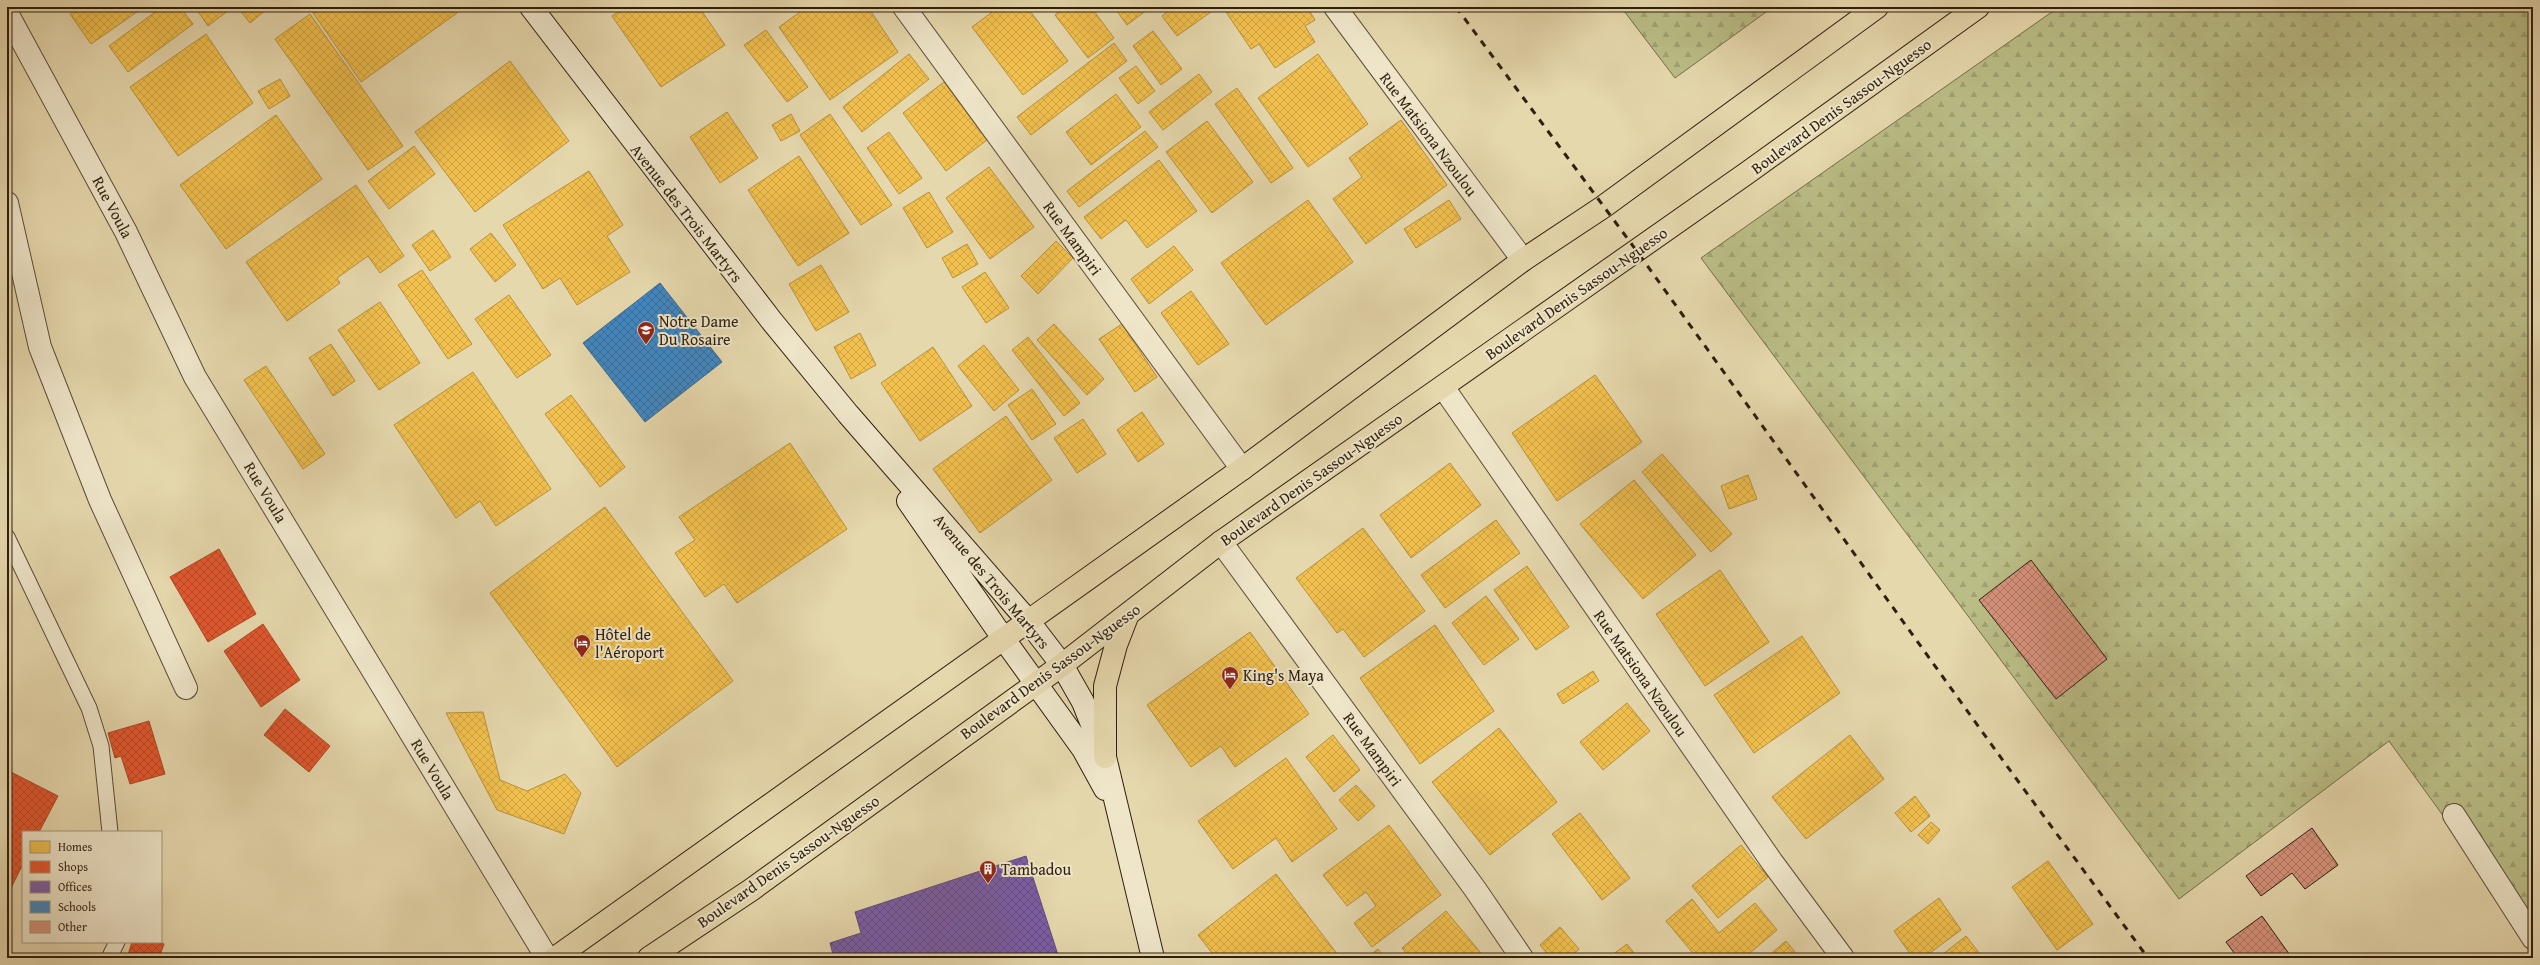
<svg xmlns="http://www.w3.org/2000/svg" width="2540" height="965" font-family="'Gentium Book Plus',serif">
  <defs>
    <pattern id="forest-firs" width="22" height="20" patternUnits="userSpaceOnUse"><rect width="22" height="20" fill="#babd86"/><path d="M5 1l3.5 6h-7zM16 11l3.5 6h-7z" fill="#a0a272"/></pattern>
    <pattern id="homes-cross-hatch" width="8" height="8" patternUnits="userSpaceOnUse"><rect width="8" height="8" fill="#f2c14e"/><path d="M0 0l8 8M0 8l8-8" fill="none" stroke="#d0a543"/></pattern>
    <pattern id="shops-cross-hatch" width="8" height="8" patternUnits="userSpaceOnUse"><rect width="8" height="8" fill="#e4572e"/><path d="M0 0l8 8M0 8l8-8" fill="none" stroke="#b94726"/></pattern>
    <pattern id="offices-cross-hatch" width="8" height="8" patternUnits="userSpaceOnUse"><rect width="8" height="8" fill="#7b5ea7"/><path d="M0 0l8 8M0 8l8-8" fill="none" stroke="#654d86"/></pattern>
    <pattern id="schools-cross-hatch" width="8" height="8" patternUnits="userSpaceOnUse"><rect width="8" height="8" fill="#3f88c5"/><path d="M0 0l8 8M0 8l8-8" fill="none" stroke="#356f9e"/></pattern>
    <pattern id="building-cross-hatch" width="8" height="8" patternUnits="userSpaceOnUse"><rect width="8" height="8" fill="#d7937c"/><path d="M0 0l8 8M0 8l8-8" fill="none" stroke="#af7764"/></pattern>
  </defs>
  <rect width="100%" height="100%" fill="#e6d8ad"/>
  <filter id="stains"><feTurbulence type="fractalNoise" baseFrequency=".005" numOctaves="4"/><feColorMatrix values="0 0 0 0 .2 0 0 0 0 .09 0 0 0 0 .02 0 0 0 .5 -.17"/></filter>
  <radialGradient id="worn" r=".72"><stop offset=".6" stop-color="#630" stop-opacity="0"/><stop offset="1" stop-color="#630" stop-opacity=".3"/></radialGradient>
  <path fill="url(#forest-firs)" stroke="#746e4a" d="M 1621,7 L 1773,7 L 1675,78 Z
    M 2059,7 L 2533,7 L 2533,940 L 2389,741 L 2179,899 L 1701,258 Z"/>
  <path fill="url(#homes-cross-hatch)" stroke="#b7903b" d="M 80,7 L 144,7 L 91,44 L 70,14 Z
    M 162,7 L 180,7 L 193,24 L 128,72 L 109,46 Z
    M 195,7 L 227,7 L 229,10 L 208,26 Z
    M 240,7 L 264,7 L 266,10 L 250,23 L 238,8 Z
    M 309,7 L 453,7 L 457,13 L 361,82 Z
    M 625,7 L 699,7 L 725,45 L 661,87 L 612,16 Z
    M 807,7 L 868,7 L 898,52 L 830,100 L 779,27 Z
    M 999,7 L 1027,7 L 1068,61 L 1023,95 L 972,27 Z
    M 1064,7 L 1091,7 L 1114,38 L 1088,58 L 1055,15 Z
    M 1114,7 L 1151,7 L 1127,25 Z
    M 1174,7 L 1218,7 L 1177,36 L 1162,16 Z
    M 1233,7 L 1307,7 L 1315,20 L 1305,26 L 1315,42 L 1275,68 L 1259,44 L 1251,49 L 1226,12 Z
    M 310,14 L 403,146 L 368,170 L 275,39 Z
    M 766,30 L 808,87 L 787,102 L 744,45 Z
    M 1153,31 L 1182,69 L 1161,85 L 1133,46 Z
    M 206,34 L 253,103 L 178,156 L 130,87 Z
    M 1114,43 L 1127,61 L 1031,135 L 1017,117 Z
    M 909,54 L 929,79 L 862,132 L 843,107 Z
    M 1318,54 L 1368,124 L 1308,167 L 1258,98 Z
    M 510,61 L 569,141 L 475,212 L 415,132 Z
    M 1136,66 L 1155,91 L 1138,104 L 1119,78 Z
    M 1199,74 L 1212,92 L 1163,130 L 1149,112 Z
    M 280,79 L 290,96 L 269,109 L 258,91 Z
    M 944,82 L 987,140 L 946,171 L 903,113 Z
    M 1237,88 L 1293,168 L 1271,183 L 1215,104 Z
    M 1116,94 L 1141,127 L 1091,165 L 1066,132 Z
    M 727,112 L 758,158 L 720,183 L 690,137 Z
    M 791,114 L 800,131 L 781,141 L 772,125 Z
    M 830,114 L 892,205 L 861,225 L 800,135 Z
    M 276,115 L 322,179 L 226,249 L 180,185 Z
    M 1401,120 L 1447,185 L 1366,244 L 1333,199 L 1362,177 L 1349,158 Z
    M 1207,121 L 1253,182 L 1212,213 L 1166,152 Z
    M 1145,131 L 1158,147 L 1079,207 L 1067,191 Z
    M 889,132 L 922,178 L 899,194 L 867,148 Z
    M 414,146 L 435,174 L 389,209 L 368,181 Z
    M 799,156 L 849,233 L 798,266 L 748,190 Z
    M 1159,160 L 1197,211 L 1147,248 L 1126,220 L 1101,239 L 1084,217 Z
    M 989,167 L 1034,227 L 990,259 L 946,198 Z
    M 589,171 L 623,225 L 607,236 L 630,272 L 577,305 L 560,278 L 543,289 L 503,225 Z
    M 356,185 L 404,256 L 380,273 L 368,256 L 337,278 L 340,283 L 287,321 L 246,262 Z
    M 929,192 L 953,232 L 927,248 L 903,208 Z
    M 1308,200 L 1353,262 L 1266,325 L 1221,263 Z
    M 1449,200 L 1461,219 L 1416,248 L 1404,229 Z
    M 433,230 L 451,257 L 430,271 L 412,245 Z
    M 491,233 L 516,265 L 495,282 L 470,249 Z
    M 1056,241 L 1073,258 L 1038,294 L 1021,276 Z
    M 967,244 L 978,264 L 953,278 L 942,258 Z
    M 1174,246 L 1193,270 L 1149,304 L 1131,279 Z
    M 821,265 L 849,312 L 816,331 L 789,284 Z
    M 422,270 L 472,344 L 448,359 L 398,285 Z
    M 985,272 L 1009,308 L 986,323 L 962,287 Z
    M 1191,291 L 1229,344 L 1198,365 L 1161,313 Z
    M 509,295 L 551,355 L 517,378 L 475,319 Z
    M 380,302 L 420,363 L 379,390 L 338,330 Z
    M 1054,324 L 1104,379 L 1087,395 L 1037,340 Z
    M 1122,324 L 1157,377 L 1135,392 L 1099,339 Z
    M 860,333 L 876,365 L 851,379 L 834,347 Z
    M 1028,337 L 1080,403 L 1064,416 L 1012,350 Z
    M 331,344 L 355,381 L 333,396 L 309,358 Z
    M 984,345 L 1019,390 L 994,411 L 958,366 Z
    M 933,347 L 972,406 L 920,441 L 881,383 Z
    M 266,366 L 325,454 L 303,469 L 244,380 Z
    M 473,372 L 551,489 L 496,526 L 480,501 L 456,518 L 394,425 Z
    M 1595,375 L 1642,442 L 1557,501 L 1512,433 Z
    M 1032,389 L 1056,424 L 1032,440 L 1008,405 Z
    M 571,395 L 625,467 L 600,487 L 545,414 Z
    M 1142,412 L 1164,444 L 1138,462 L 1117,430 Z
    M 1006,416 L 1052,480 L 980,533 L 933,469 Z
    M 1083,419 L 1106,454 L 1077,473 L 1054,438 Z
    M 790,443 L 847,529 L 737,603 L 724,584 L 705,597 L 675,553 L 695,540 L 679,517 Z
    M 1662,454 L 1732,534 L 1711,552 L 1642,472 Z
    M 1450,463 L 1481,505 L 1411,558 L 1380,515 Z
    M 1748,475 L 1757,499 L 1729,509 L 1721,486 Z
    M 1634,480 L 1696,555 L 1643,599 L 1580,524 Z
    M 605,507 L 733,681 L 617,767 L 490,593 Z
    M 1496,520 L 1520,553 L 1445,608 L 1421,575 Z
    M 1363,528 L 1425,611 L 1364,657 L 1343,629 L 1337,633 L 1296,578 Z
    M 1527,566 L 1569,627 L 1536,650 L 1494,590 Z
    M 1720,570 L 1769,642 L 1705,686 L 1656,614 Z
    M 1486,596 L 1519,639 L 1484,665 L 1452,623 Z
    M 1435,625 L 1494,711 L 1420,764 L 1360,678 Z
    M 1250,632 L 1309,714 L 1235,767 L 1221,746 L 1191,767 L 1147,705 Z
    M 1802,636 L 1840,693 L 1754,753 L 1714,695 Z
    M 1593,671 L 1599,681 L 1563,704 L 1557,694 Z
    M 1627,703 L 1650,731 L 1603,770 L 1580,742 Z
    M 483,712 L 500,780 L 527,791 L 565,774 L 581,793 L 564,834 L 497,810 L 446,713 Z
    M 1499,728 L 1557,802 L 1490,855 L 1432,782 Z
    M 1333,735 L 1360,770 L 1334,792 L 1306,757 Z
    M 1850,735 L 1884,779 L 1806,839 L 1772,797 Z
    M 1286,758 L 1337,829 L 1292,862 L 1276,838 L 1233,869 L 1198,821 Z
    M 1356,785 L 1375,806 L 1358,821 L 1339,800 Z
    M 1915,796 L 1930,816 L 1911,832 L 1895,813 Z
    M 1580,813 L 1630,878 L 1602,900 L 1552,834 Z
    M 1931,822 L 1940,830 L 1928,844 L 1918,835 Z
    M 1389,825 L 1441,895 L 1372,947 L 1354,923 L 1376,906 L 1366,892 L 1347,906 L 1323,875 Z
    M 1741,845 L 1768,877 L 1718,918 L 1692,886 Z
    M 2048,861 L 2093,924 L 2057,950 L 2012,887 Z
    M 1276,874 L 1338,955 L 1334,958 L 1216,958 L 1198,935 Z
    M 1939,898 L 1961,930 L 1923,958 L 1913,958 L 1894,931 Z
    M 1692,899 L 1719,933 L 1755,903 L 1777,930 L 1744,958 L 1697,958 L 1666,921 Z
    M 1446,911 L 1485,958 L 1410,958 L 1402,948 Z
    M 1560,927 L 1579,949 L 1569,958 L 1551,958 L 1540,945 Z
    M 1966,936 L 1983,958 L 1938,958 Z
    M 1786,941 L 1800,958 L 1766,958 Z
    M 1627,944 L 1638,958 L 1608,958 Z
    M 1378,949 L 1385,958 L 1366,958 Z"/>
  <path fill="url(#shops-cross-hatch)" stroke="#ad4624" d="M 219,549 L 256,614 L 208,642 L 170,577 Z
    M 263,624 L 300,680 L 261,707 L 224,651 Z
    M 285,709 L 330,746 L 309,772 L 264,735 Z
    M 149,721 L 165,774 L 130,784 L 121,756 L 115,758 L 108,733 Z
    M 7,770 L 58,796 L 39,832 L 23,832 L 23,864 L 7,896 Z
    M 132,942 L 157,942 L 164,944 L 159,958 L 127,958 Z"/>
  <path fill="url(#offices-cross-hatch)" stroke="#644b79" d="M 1026,856 L 1059,958 L 834,958 L 830,943 L 861,933 L 855,912 Z"/>
  <path fill="url(#schools-cross-hatch)" stroke="#3a688e" d="M 660,283 L 722,362 L 645,422 L 583,343 Z"/>
  <path fill="url(#building-cross-hatch)" stroke="#2e1e0e" d="M 2031,560 L 2107,659 L 2056,699 L 1979,600 Z
    M 2312,828 L 2338,865 L 2305,889 L 2292,873 L 2261,896 L 2246,876 Z
    M 2262,916 L 2292,958 L 2238,958 L 2226,942 Z"/>
  <g fill="none" stroke-linecap="round" stroke-linejoin="round">
    <defs>
      <path id="lane" d="M 7,537 L 89,708 L 101,746 L 110,832
        M 109,958 L 117,942"/>
      <path id="street" d="M 904,7 L 1242,469
        M 1335,7 L 1523,260
        M 7,13 L 126,232 L 195,377 L 547,958
        M 7,203 L 40,347 L 100,500 L 186,688
        M 1443,387 L 1772,862 L 1843,958
        M 1221,542 L 1475,889 L 1522,958
        M 2454,815 L 2533,938"/>
      <path id="secondary" d="M 531,7 L 771,320 L 848,414 L 1029,622 L 1062,665 L 1083,702 L 1105,757 L 1153,958
        M 908,501 L 1003,638 L 1083,749 L 1105,789"/>
      <path id="primary" d="M 1105,757 L 1105,686 L 1116,645 L 1128,614
        M 555,958 L 1242,469 L 1523,260 L 1603,207 L 1877,7
        M 649,958 L 751,890 L 1062,665 L 1221,542 L 1747,173 L 1978,7"/>
    </defs>
    <use href="#lane" stroke="#5c4c36" stroke-width="17"/>
    <use href="#street" stroke="#5c4c36" stroke-width="24"/>
    <use href="#secondary" stroke="#2e1e0e" stroke-width="24"/>
    <use href="#primary" stroke="#2e1e0e" stroke-width="24"/>
    <use href="#lane" stroke="#efe6ca" stroke-width="15"/>
    <use href="#street" stroke="#efe6ca" stroke-width="22"/>
    <use href="#secondary" stroke="#efe6ca" stroke-width="22"/>
    <use href="#primary" stroke="#e6d8ad" stroke-width="22"/>
    <path stroke="#2e1e0e" stroke-width="3" stroke-dasharray="7 7" stroke-linecap="butt" d="M 1456,7 L 1636,250 L 2004,762 L 2148,958"/>
  </g>
  <defs>
    <symbol id="school-pin" viewBox="-11 -11 22 30"><path d="M0 17L-7.5 6A9.5 9.5 0 1 1 7.5 6Z" fill="#8f2418" stroke="#efe6ca"/><path d="M0-5L7-2L0 1L-7-2ZM-4 1L0 2.5L4 1V4Q0 6-4 4Z" fill="#fff"/></symbol>
    <symbol id="hotel-pin" viewBox="-11 -11 22 30"><path d="M0 17L-7.5 6A9.5 9.5 0 1 1 7.5 6Z" fill="#8f2418" stroke="#efe6ca"/><path d="M-6-4.5h1.5V1H6V5H4.5V3h-9V5H-6ZM-4 0a1.8 1.8 0 1 1 3.6 0ZM.5 0V-2.5h3Q6-2.5 6 0Z" fill="#fff"/></symbol>
    <symbol id="building-pin" viewBox="-11 -11 22 30"><path d="M0 17L-7.5 6A9.5 9.5 0 1 1 7.5 6Z" fill="#8f2418" stroke="#efe6ca"/><path d="M-4-6H4V6H1V3H-1V6H-4ZM-2.5-4.3h1.7v1.8h-1.7ZM.8-4.3h1.7v1.8H.8ZM-2.5-1h1.7V.8h-1.7ZM.8-1h1.7V.8H.8Z" fill="#fff"/></symbol>
  </defs>
  <g fill-rule="evenodd">
    <use href="#school-pin" x="636" y="320" width="20" height="27"/>
    <use href="#hotel-pin" x="572" y="633" width="20" height="27"/>
    <use href="#hotel-pin" x="1220" y="665" width="20" height="27"/>
    <use href="#building-pin" x="978" y="859" width="20" height="27"/>
  </g>
  <g text-anchor="middle" stroke-width="4" stroke-linejoin="round" paint-order="stroke">
    <g font-size="16" fill="#2e1e0e" stroke="#efe6ca">
      <text transform="translate(1841 106) rotate(-36)" y="6">Boulevard Denis Sassou-Nguesso</text>
      <text transform="translate(1429 134) rotate(53)" y="6">Rue Matsiona Nzoulou</text>
      <text transform="translate(113 207) rotate(62)" y="6">Rue Voula</text>
      <text transform="translate(687 213) rotate(52)" y="6">Avenue des Trois Martyrs</text>
      <text transform="translate(1073 238) rotate(54)" y="6">Rue Mampiri</text>
      <text transform="translate(1576 293) rotate(-35)" y="6">Boulevard Denis Sassou-Nguesso</text>
      <text transform="translate(1311 479) rotate(-35)" y="6">Boulevard Denis Sassou-Nguesso</text>
      <text transform="translate(266 492) rotate(59)" y="6">Rue Voula</text>
      <text transform="translate(992 581) rotate(50)" y="6">Avenue des Trois Martyrs</text>
      <text transform="translate(1050 671) rotate(-36)" y="6">Boulevard Denis Sassou-Nguesso</text>
      <text transform="translate(1641 673) rotate(55)" y="6">Rue Matsiona Nzoulou</text>
      <text transform="translate(1373 749) rotate(54)" y="6">Rue Mampiri</text>
      <text transform="translate(433 769) rotate(59)" y="6">Rue Voula</text>
      <text transform="translate(788 861) rotate(-35)" y="6">Boulevard Denis Sassou-Nguesso</text>
    </g>
    <g font-size="16" fill="#2e1e0e" stroke="#efe6ca" text-anchor="start">
      <text x="659" y="327">Notre Dame<tspan x="659" dy="18">Du Rosaire</tspan></text>
      <text x="595" y="640">Hôtel de<tspan x="595" dy="18">l'Aéroport</tspan></text>
      <text x="1243" y="681">King's Maya</text>
      <text x="1001" y="875">Tambadou</text>
    </g>
  </g>
  <rect width="2540" height="965" fill="none" stroke="#e6d8ad" stroke-width="24"/>
  <rect x="8" y="8" width="2524" height="949" fill="none" stroke="#2e1e0e" stroke-width="2"/>
  <rect x="12" y="12" width="2516" height="941" fill="none" stroke="#2e1e0e"/>
  <rect x="22" y="831" width="140" height="112" fill="#efe6ca" stroke="#a2967f"/>
  <rect x="30" y="841" width="20" height="12" fill="#f2c14e" stroke="#a2967f"/>
  <text x="58" y="851" font-size="12" fill="#2e1e0e">Homes</text>
  <rect x="30" y="861" width="20" height="12" fill="#e4572e" stroke="#a2967f"/>
  <text x="58" y="871" font-size="12" fill="#2e1e0e">Shops</text>
  <rect x="30" y="881" width="20" height="12" fill="#7b5ea7" stroke="#a2967f"/>
  <text x="58" y="891" font-size="12" fill="#2e1e0e">Offices</text>
  <rect x="30" y="901" width="20" height="12" fill="#3f88c5" stroke="#a2967f"/>
  <text x="58" y="911" font-size="12" fill="#2e1e0e">Schools</text>
  <rect x="30" y="921" width="20" height="12" fill="#d7937c" stroke="#a2967f"/>
  <text x="58" y="931" font-size="12" fill="#2e1e0e">Other</text>
  <rect width="100%" height="100%" filter="url(#stains)"/>
  <rect width="100%" height="100%" fill="url(#worn)"/>
</svg>
